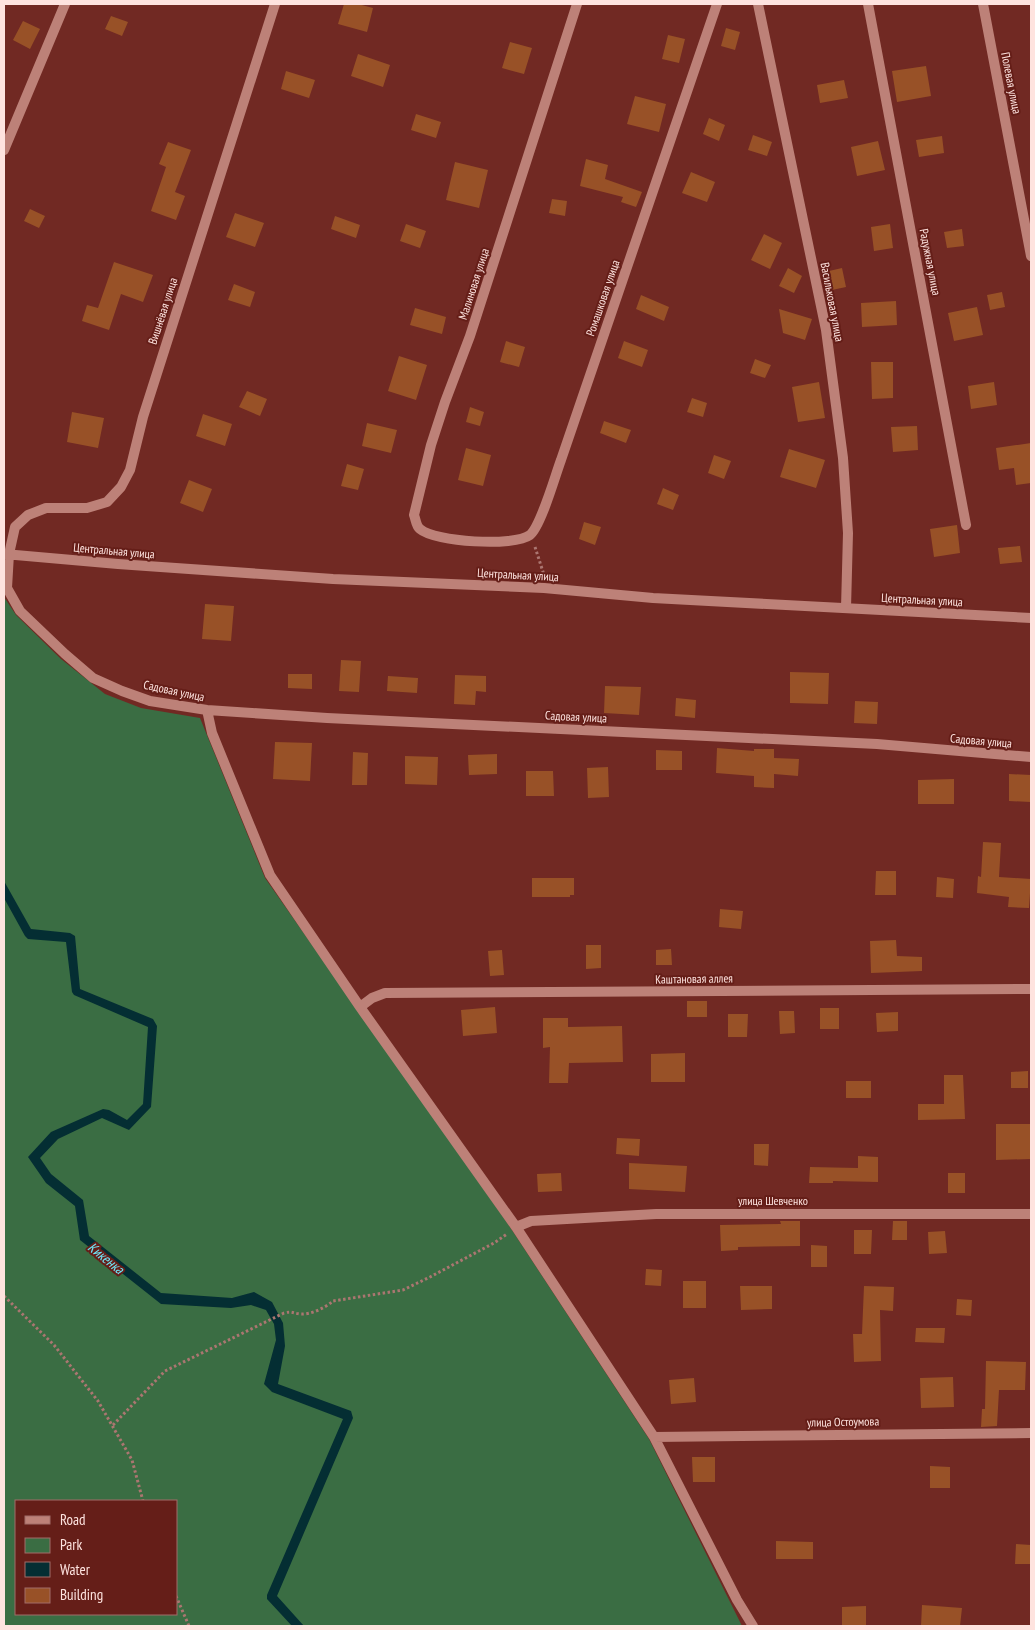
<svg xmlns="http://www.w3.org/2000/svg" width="1035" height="1630" font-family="'PT Sans Narrow',sans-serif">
  <rect width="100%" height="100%" fill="#712923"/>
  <path fill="#3a6d43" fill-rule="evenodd" d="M 4,597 L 16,615 L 61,659 L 105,694 L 141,708 L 200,718 L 265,878 L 508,1224 L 649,1439 L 742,1626 L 4,1626 ZM 16,1501 L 176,1501 L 176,1614 L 16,1614 Z"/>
  <path fill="#042e33" d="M 4,881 L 31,929 L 70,933 L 75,936 L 80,989 L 153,1019 L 157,1026 L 151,1107 L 129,1130 L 102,1118 L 58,1139 L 40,1158 L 51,1174 L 83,1200 L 89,1236 L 161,1293 L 232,1298 L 254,1292 L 272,1302 L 283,1323 L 285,1346 L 278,1384 L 351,1411 L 353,1418 L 277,1596 L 304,1626 L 292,1626 L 267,1599 L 267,1595 L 343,1419 L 272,1392 L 264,1384 L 276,1340 L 274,1324 L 266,1310 L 251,1305 L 231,1308 L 161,1304 L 80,1240 L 75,1206 L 46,1183 L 28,1157 L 51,1132 L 103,1109 L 109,1110 L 127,1120 L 143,1104 L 148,1027 L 74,995 L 72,992 L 66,942 L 28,939 L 25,936 L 4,898 Z"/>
  <path fill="#985127" d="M 344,4 L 358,4 L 373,8 L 367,32 L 338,24 Z
    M 111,16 L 128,22 L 122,36 L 105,29 Z
    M 23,21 L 40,29 L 30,49 L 13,40 Z
    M 726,28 L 740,32 L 735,50 L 721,46 Z
    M 668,35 L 685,39 L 679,63 L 662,59 Z
    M 510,42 L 532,48 L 524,74 L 502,68 Z
    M 358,54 L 390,65 L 383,87 L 351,76 Z
    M 926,66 L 931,96 L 897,102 L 892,71 Z
    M 286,71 L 315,80 L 309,98 L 281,89 Z
    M 844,80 L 848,98 L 820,103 L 817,85 Z
    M 635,96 L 666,104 L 659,132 L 627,124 Z
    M 416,114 L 441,122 L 436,138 L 411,130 Z
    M 709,118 L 725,125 L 719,141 L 703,134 Z
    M 753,135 L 772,142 L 767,156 L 748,150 Z
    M 942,136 L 944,153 L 919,157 L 916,140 Z
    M 878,141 L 885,170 L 857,176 L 851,147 Z
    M 168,142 L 191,150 L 175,192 L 185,196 L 176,220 L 151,211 L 166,167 L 159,164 Z
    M 586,159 L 608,165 L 605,179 L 642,192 L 636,207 L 621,202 L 623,197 L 580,186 Z
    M 455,162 L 488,170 L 479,208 L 446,200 Z
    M 691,172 L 715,182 L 707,202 L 682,193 Z
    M 552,199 L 567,201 L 565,216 L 549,213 Z
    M 30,209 L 45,216 L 39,228 L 24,221 Z
    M 235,213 L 264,223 L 255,247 L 226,237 Z
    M 335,216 L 360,225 L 356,238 L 331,229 Z
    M 406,224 L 426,231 L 420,248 L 400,241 Z
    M 890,224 L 893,248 L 874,251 L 871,227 Z
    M 962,229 L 964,246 L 947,248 L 944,232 Z
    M 764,234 L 782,243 L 770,269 L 751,260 Z
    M 114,262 L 153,275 L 143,302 L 121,294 L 109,330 L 82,321 L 87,305 L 98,308 Z
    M 788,268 L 802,276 L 794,293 L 779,286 Z
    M 842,268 L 846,287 L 832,290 L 829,271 Z
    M 234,284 L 255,292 L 250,307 L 228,300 Z
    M 1002,292 L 1005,307 L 990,310 L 987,295 Z
    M 641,295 L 669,307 L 664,321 L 636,309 Z
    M 896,301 L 897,325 L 862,327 L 861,303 Z
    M 977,307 L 983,335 L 954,341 L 948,313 Z
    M 415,308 L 446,317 L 442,334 L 410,325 Z
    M 779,309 L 812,319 L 805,340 L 783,333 Z
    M 506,341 L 525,347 L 519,367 L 500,362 Z
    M 624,341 L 648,350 L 642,367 L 618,358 Z
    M 399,356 L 427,365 L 416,400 L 388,391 Z
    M 755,359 L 771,365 L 765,378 L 750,373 Z
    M 871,362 L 893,362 L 893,398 L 872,399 Z
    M 819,382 L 825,418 L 798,422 L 792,387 Z
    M 994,382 L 997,405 L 971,409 L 968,386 Z
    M 247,391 L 267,399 L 260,416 L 239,407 Z
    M 692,398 L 707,403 L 703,417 L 687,412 Z
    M 470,407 L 484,412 L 480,426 L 466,422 Z
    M 72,412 L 104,418 L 98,448 L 67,442 Z
    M 203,414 L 232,424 L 225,446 L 196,436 Z
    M 604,421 L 631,430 L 626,443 L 600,433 Z
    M 367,423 L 397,430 L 391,453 L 362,446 Z
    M 917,426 L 918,450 L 893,452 L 891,427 Z
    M 1031,443 L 1031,483 L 1016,485 L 1014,468 L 999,470 L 996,448 Z
    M 466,448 L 491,455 L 483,486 L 458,480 Z
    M 789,449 L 825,460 L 816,488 L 780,477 Z
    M 714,455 L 731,461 L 724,479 L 708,473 Z
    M 347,464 L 364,469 L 358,490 L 341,486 Z
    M 189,480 L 212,489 L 203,512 L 180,503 Z
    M 663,488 L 679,495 L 673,510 L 657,504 Z
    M 584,522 L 601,527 L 595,545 L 579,539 Z
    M 957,525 L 960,553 L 934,557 L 930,529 Z
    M 1020,546 L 1022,562 L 1000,564 L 998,548 Z
    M 205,604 L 234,606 L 231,641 L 202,639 Z
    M 341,660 L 361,661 L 359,692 L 339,691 Z
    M 790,672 L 829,673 L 828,704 L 790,703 Z
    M 288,674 L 312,674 L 312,689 L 288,688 Z
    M 455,675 L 486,676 L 486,692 L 476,691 L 475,705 L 454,704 Z
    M 388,676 L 418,678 L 417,693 L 387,691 Z
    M 605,686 L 641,687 L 639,715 L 604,713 Z
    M 676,698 L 696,700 L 695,718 L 675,716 Z
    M 855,701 L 878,702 L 877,724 L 854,723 Z
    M 275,742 L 312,743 L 310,781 L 273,779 Z
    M 717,748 L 754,751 L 754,749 L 774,749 L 774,758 L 799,759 L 798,776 L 774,774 L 774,788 L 754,787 L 754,776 L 716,773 Z
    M 656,750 L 682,751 L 682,770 L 656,770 Z
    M 353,752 L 368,753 L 367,785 L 352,785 Z
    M 497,754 L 497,774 L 469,775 L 468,755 Z
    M 405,756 L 438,757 L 437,785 L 405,784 Z
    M 608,767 L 609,797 L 588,798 L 587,768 Z
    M 526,771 L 553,771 L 554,796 L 526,796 Z
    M 1009,774 L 1031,775 L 1031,802 L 1009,801 Z
    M 954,779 L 954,804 L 918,804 L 918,780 Z
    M 983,842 L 1001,843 L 999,877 L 1031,879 L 1029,908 L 1008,907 L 1009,897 L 977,893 L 978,876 L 981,877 Z
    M 876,871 L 896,871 L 896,895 L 875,895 Z
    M 937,877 L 954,879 L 953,898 L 936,897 Z
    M 532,878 L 574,878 L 574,895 L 570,895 L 570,897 L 532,897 Z
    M 720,909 L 743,911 L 741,929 L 719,927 Z
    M 896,940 L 897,956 L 922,957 L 922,971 L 871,973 L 870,941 Z
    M 586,945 L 601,945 L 601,968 L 586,969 Z
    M 671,949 L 672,965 L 656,965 L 656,950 Z
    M 502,950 L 504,975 L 490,976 L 488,951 Z
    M 687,1001 L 707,1001 L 707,1017 L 687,1017 Z
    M 495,1007 L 497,1033 L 463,1036 L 461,1010 Z
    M 820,1008 L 839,1008 L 839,1029 L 820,1029 Z
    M 779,1011 L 794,1011 L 795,1033 L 780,1034 Z
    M 898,1012 L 898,1031 L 877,1032 L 876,1013 Z
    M 728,1014 L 748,1014 L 747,1037 L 728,1037 Z
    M 543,1018 L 568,1018 L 568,1027 L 622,1026 L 623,1062 L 569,1063 L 568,1083 L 549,1083 L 550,1047 L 543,1048 Z
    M 685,1053 L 685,1082 L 651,1082 L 651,1054 Z
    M 1028,1071 L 1028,1088 L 1011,1088 L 1011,1072 Z
    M 944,1075 L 963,1075 L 965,1119 L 918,1120 L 918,1104 L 944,1104 Z
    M 846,1081 L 871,1081 L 871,1098 L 846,1098 Z
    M 996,1124 L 1031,1124 L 1031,1159 L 996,1160 Z
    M 617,1138 L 640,1139 L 639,1156 L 616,1154 Z
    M 754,1144 L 769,1144 L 768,1166 L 754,1165 Z
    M 858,1156 L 878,1157 L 878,1182 L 833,1181 L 833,1183 L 809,1183 L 810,1167 L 858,1168 Z
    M 629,1163 L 687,1166 L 685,1192 L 629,1189 Z
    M 561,1173 L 562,1191 L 538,1192 L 537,1174 Z
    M 948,1173 L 965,1173 L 965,1193 L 948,1193 Z
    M 780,1221 L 800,1221 L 800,1246 L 738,1247 L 738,1250 L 721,1251 L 720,1225 L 781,1224 Z
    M 893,1221 L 907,1221 L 907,1240 L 892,1240 Z
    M 854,1230 L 872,1230 L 871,1254 L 854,1254 Z
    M 945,1231 L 947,1253 L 929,1254 L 928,1232 Z
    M 811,1245 L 827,1246 L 827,1267 L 811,1267 Z
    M 646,1269 L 662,1270 L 661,1286 L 645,1285 Z
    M 683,1281 L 706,1281 L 706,1308 L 683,1308 Z
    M 740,1286 L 772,1286 L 772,1309 L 741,1310 Z
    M 864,1286 L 894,1287 L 893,1311 L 880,1310 L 881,1361 L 854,1362 L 853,1334 L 862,1334 Z
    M 957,1299 L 972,1300 L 971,1316 L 956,1315 Z
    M 916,1328 L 945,1328 L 944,1343 L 915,1342 Z
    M 986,1361 L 1026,1362 L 1025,1390 L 999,1390 L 997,1426 L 981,1427 L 982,1409 L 985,1409 Z
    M 953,1377 L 954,1407 L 921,1408 L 920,1378 Z
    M 694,1378 L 696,1402 L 671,1404 L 669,1380 Z
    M 692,1457 L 715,1457 L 715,1482 L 693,1482 Z
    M 930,1466 L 950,1467 L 950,1488 L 930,1488 Z
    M 776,1541 L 813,1542 L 813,1559 L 776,1559 Z
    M 1016,1544 L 1031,1545 L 1031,1564 L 1015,1564 Z
    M 922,1605 L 962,1608 L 960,1626 L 921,1626 Z
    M 866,1606 L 866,1626 L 842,1626 L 842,1607 Z"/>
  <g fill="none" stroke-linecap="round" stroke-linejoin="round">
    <path stroke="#ab7671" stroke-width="3" stroke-dasharray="2.5 2.5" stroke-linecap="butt" d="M 535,547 L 544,575
      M 4,1296 L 54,1345 L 98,1401 L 132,1460 L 143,1501
      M 113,1425 L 165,1371 L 284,1313 C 292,1311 292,1313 300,1314 C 310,1315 325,1308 333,1301 L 403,1290 L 430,1277 L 494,1243 L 507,1234
      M 176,1596 L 189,1626"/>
    <path stroke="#bd8178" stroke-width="10" d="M 275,4 L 143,417 L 130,470 L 121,487 L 107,502 L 87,508 L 46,508 L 28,515 L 15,527 L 9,554 L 7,588 L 20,611 L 65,654 L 93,678 L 122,691 L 150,701 L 207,710 L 327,718 L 877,744 L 1031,757
      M 577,4 L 470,336 L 445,402 L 431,445 L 414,515 C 416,520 416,526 420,529 C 435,542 514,547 530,535 C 541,526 555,476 561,460 L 717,4
      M 758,4 L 826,330 L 843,458 L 848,533 L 846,608
      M 868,4 L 966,525
      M 983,4 L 1031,256
      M 4,150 L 65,4
      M 4,554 L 118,564 L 333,579 L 544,588 L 653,598 L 1031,618
      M 207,710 L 212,733 L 270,875 L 360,1007 L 516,1227 L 654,1437 L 737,1600 L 753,1626
      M 360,1007 L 372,998 L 385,993 L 1031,989
      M 516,1227 L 531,1221 L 656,1214 L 1031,1214
      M 654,1437 L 1031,1433"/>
  </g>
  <g text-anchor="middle" stroke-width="4" stroke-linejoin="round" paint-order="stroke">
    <g font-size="12" fill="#fee3df" stroke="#651e18">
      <text transform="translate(1011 83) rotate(79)" y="4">Полевая улица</text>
      <text transform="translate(930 262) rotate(79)" y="4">Радужная улица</text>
      <text transform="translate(474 284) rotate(-72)" y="4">Малиновая улица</text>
      <text transform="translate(603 298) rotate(-71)" y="4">Ромашковая улица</text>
      <text transform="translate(832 302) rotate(79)" y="4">Васильковая улица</text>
      <text transform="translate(163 311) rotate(-72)" y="4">Вишнёвая улица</text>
      <text transform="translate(114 551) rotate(5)" y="4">Центральная улица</text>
      <text transform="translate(518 575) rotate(3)" y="4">Центральная улица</text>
      <text transform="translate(922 600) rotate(3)" y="4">Центральная улица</text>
      <text transform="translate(174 691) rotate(12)" y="4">Садовая улица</text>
      <text transform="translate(576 717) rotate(3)" y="4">Садовая улица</text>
      <text transform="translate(981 741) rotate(5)" y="4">Садовая улица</text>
      <text transform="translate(694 979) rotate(-1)" y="4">Каштановая аллея</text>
      <text x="773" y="1205">улица Шевченко</text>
      <text transform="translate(843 1422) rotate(-1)" y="4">улица Остоумова</text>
    </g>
    <g font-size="14" font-style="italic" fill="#6ee9fb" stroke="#651e18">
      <text transform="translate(106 1258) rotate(39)" y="5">Кикенка</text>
    </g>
  </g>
  <rect width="1035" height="1630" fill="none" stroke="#fee3df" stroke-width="10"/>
  <rect x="15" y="1500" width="162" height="115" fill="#651e18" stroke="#a26d68"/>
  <rect x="25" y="1516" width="25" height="8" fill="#bd8178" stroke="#a26d68"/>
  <text x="60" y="1525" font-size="15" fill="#fee3df">Road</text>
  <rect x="25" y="1538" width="25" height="15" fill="#3a6d43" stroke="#a26d68"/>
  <text x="60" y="1550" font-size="15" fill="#fee3df">Park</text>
  <rect x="25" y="1562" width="25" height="15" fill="#042e33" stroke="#a26d68"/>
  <text x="60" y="1575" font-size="15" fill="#fee3df">Water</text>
  <rect x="25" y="1588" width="25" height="15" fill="#985127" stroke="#a26d68"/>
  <text x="60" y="1600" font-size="15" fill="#fee3df">Building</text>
</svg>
